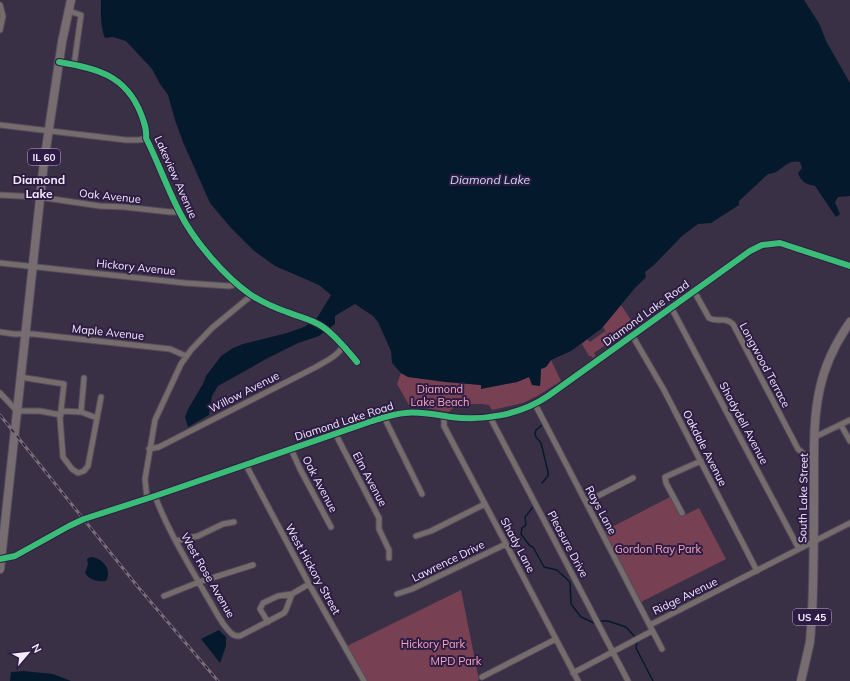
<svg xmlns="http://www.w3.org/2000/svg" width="850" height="681" font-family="Mulish,sans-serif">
  <rect width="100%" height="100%" fill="#3a3046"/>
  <path fill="#774053" d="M 621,305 L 635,326 L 612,343 L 603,327 Z
    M 605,331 L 610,342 L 594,353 L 596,356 L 593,358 L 591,356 L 589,356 L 582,344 L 587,339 L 590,342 Z
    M 551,360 L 561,381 L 539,395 L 523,403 L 492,410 L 489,405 L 482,404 L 457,404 L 449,412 L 409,405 L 397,384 L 401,373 L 408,377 L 481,385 L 482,388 L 517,382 L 529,377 L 538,386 L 540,386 L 541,369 L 546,367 Z
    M 670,497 L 681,517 L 699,508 L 726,559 L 641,602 L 604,531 Z
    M 461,590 L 479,680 L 477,681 L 367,681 L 347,646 Z"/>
  <path fill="#05192d" d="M 101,0 L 804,0 L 820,25 L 826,41 L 850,83 L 850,196 L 838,197 L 835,202 L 840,214 L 836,217 L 815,186 C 806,184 801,182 798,173 L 802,168 L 800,162 C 784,159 782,174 768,174 L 739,201 L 739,205 L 711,223 L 698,224 L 682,236 L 654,265 L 645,272 L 646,277 L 635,288 L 601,329 L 571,351 L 551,360 L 546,367 L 541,369 L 540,386 L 532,385 L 529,377 L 517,382 L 481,389 L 481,385 L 445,382 L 408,377 L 401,373 L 392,363 L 391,351 L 378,322 L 373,316 L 355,304 L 335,316 L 335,324 L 319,336 L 298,343 L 266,359 L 218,386 L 212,396 L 209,415 L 188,427 L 185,417 L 188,409 L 203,384 L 206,376 L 221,356 L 233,348 L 243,344 L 287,333 L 304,327 L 317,318 L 331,295 L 319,285 L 275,266 L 253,250 L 231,228 L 210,203 L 183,142 L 175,120 L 168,95 L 160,84 L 152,69 L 126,41 L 113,37 L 105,38 C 100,26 101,12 101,0 Z
    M 90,557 C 102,557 113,570 106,581 C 98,582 89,580 85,573 L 88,564 L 87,559 Z
    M 219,630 L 226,637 L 226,646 L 220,663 L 201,639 Z
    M 23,671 L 53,674 L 71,681 L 10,681 L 11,672 Z"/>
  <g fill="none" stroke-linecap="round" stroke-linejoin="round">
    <path stroke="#05192d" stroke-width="1.5" d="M 542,425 L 536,430 L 535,434 L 536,437 L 541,443 L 548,472 L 548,476 L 542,483
      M 533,507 L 525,517 L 526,525 L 522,528 L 521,534 L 530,546 L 533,547 L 544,567 L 557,570 L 570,582 L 571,604 L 581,617 L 594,623
      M 600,621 L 608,621 L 626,627 L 635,637
      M 637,642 L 636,648 L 653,681"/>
    <defs>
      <path id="minor" d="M 0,5 L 3,16 L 0,30
        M 69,11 L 81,15 L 74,65
        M 59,62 C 96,68 126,75 141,114 C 144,122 147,129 146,138 C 158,162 167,188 180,213 C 194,241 225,277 251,295 C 262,302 275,308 287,312 C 299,317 312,319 323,327 C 336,336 347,350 357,362
        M 0,125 L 126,140 L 139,140 L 146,138
        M 0,195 L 39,197 L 100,206 L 124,207 L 170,212 L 179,212
        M 0,263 L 185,283 L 229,286 L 237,284
        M 694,291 L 709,318 C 718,323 724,316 733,324 L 798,449 L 805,455 L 814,456
        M 671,307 L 799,549
        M 0,332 L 14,334 L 33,334 L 170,349 L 186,356
        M 632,335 L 664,390 L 757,571
        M 20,377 L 64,384 L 60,418 L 63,457 L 72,469 L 78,473 L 84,471 L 88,466 L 101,397
        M 84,378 L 81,412 L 97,418
        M 0,393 L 17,411 L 40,411 L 61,415
        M 535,404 L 662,649
        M 61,411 L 81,412
        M 444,416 L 444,426 L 578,681
        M 384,417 L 422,494
        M 490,417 L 628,681
        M 841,425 L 850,441
        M 335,433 L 379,518 L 379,529 L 389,550 L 389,558
        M 815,437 L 850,420
        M 149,449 L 159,447 L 316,367 C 326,361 338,356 343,346
        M 291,449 L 300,469 L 331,527
        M 246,465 L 309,584 L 364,681
        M 155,496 C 168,531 188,563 206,595 C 214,607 220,623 231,633 C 234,636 236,636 240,636 L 284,613 L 286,610 L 292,594
        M 147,499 L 145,479 L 155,420 L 181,364 L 191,350 L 212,328 L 252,295
        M 586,502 L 633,478
        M 682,513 L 666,483 L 665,477 L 701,461
        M 416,536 L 431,531 L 485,504
        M 176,541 L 198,536 L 223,524 L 234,522
        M 1,559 L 15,556 L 69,526 L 84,519 L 155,496 L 372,421 C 383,418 393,414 405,413 C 420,411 436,415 451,417 C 484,421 520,415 548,396 L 750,251 L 762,245 L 780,243 L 850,266
        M 397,594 L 412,589 L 506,544
        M 164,596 L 199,582 L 253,565
        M 268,622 L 260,609 L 263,603 L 278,596 L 292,594 L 309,584
        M 650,625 L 850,523
        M 573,673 L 652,631
        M 482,677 L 556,639"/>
      <path id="primary" d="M 0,569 L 44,162 L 62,42 L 71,0
        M 801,681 L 810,642 L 812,615 C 814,571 814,526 814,482 C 814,451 813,418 820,388 C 825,364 837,341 850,322"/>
    </defs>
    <use href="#minor" stroke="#544c5e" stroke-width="7"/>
    <use href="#primary" stroke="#544c5e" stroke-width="10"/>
    <use href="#minor" stroke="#756d6b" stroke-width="5"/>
    <use href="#primary" stroke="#776d71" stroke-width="8"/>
    <defs>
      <path id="rail" d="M 0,415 L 138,587 L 218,681"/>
    </defs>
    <use href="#rail" stroke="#766f75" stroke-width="3"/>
    <use href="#rail" stroke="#2f1c45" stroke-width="1.5" stroke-dasharray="4.5" stroke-linecap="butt"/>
    <defs>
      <path id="cycleway" d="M 59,62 C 96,68 126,75 141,114 C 144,122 147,129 146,138 C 158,162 167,188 180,213 C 194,241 225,277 251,295 C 262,302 275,308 287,312 C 299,317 312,319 323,327 C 336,336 347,350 357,362
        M 0,559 L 15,556 L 69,526 L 84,519 L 155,496 L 372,421 C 383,418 393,414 405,413 C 420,411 436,415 451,417 C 484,421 520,415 548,396 L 750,251 L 762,245 L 780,243 L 850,266"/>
    </defs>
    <use href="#cycleway" stroke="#2f1c45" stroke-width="8"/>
    <use href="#cycleway" stroke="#3abd76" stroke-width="6"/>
  </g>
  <g text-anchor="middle" stroke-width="4" stroke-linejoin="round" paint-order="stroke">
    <g fill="#2f1c45" stroke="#b8aec5" stroke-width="1">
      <rect x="28" y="149" width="32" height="16" rx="3"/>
      <rect x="793" y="609" width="38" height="16" rx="3"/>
    </g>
    <g font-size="10" font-weight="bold" fill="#f2ecfc">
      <text x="44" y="161">IL 60</text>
      <text x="812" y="621">US 45</text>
    </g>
    <g font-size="11" fill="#f2ecfc" stroke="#2f1c45">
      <text transform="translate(176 177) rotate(66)" y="4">Lakeview Avenue</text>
      <text transform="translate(110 196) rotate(6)" y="4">Oak Avenue</text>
      <text transform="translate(136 267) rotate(6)" y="4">Hickory Avenue</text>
      <text transform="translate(646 313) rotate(-36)" y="4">Diamond Lake Road</text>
      <text transform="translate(108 332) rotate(6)" y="4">Maple Avenue</text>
      <text transform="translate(765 365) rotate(62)" y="4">Longwood Terrace</text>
      <text transform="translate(244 392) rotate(-27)" y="4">Willow Avenue</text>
      <text transform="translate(344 421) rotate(-18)" y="4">Diamond Lake Road</text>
      <text transform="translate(744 423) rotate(62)" y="4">Shadydell Avenue</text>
      <text transform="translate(705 448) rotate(63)" y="4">Oakdale Avenue</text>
      <text transform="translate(370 479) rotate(62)" y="4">Elm Avenue</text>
      <text transform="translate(320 484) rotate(62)" y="4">Oak Avenue</text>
      <text transform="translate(803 498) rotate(-89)" y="4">South Lake Street</text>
      <text transform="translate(601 510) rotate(62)" y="4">Rays Lane</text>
      <text transform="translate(568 544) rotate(62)" y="4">Pleasure Drive</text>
      <text transform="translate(518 545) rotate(62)" y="4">Shady Lane</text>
      <text transform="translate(448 561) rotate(-26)" y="4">Lawrence Drive</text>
      <text transform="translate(313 569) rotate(61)" y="4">West Hickory Street</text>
      <text transform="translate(208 575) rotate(60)" y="4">West Rose Avenue</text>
      <text transform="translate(685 596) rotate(-26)" y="4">Ridge Avenue</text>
    </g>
    <g font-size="11" fill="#f6a8bc" stroke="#2f1c45">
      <text x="440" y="393">Diamond<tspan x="440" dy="13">Lake Beach</tspan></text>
      <text x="658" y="553">Gordon Ray Park</text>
      <text x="433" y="648">Hickory Park</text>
      <text x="456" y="665">MPD Park</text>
    </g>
    <g font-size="12" font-weight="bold" fill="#f2ecfc" stroke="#2f1c45">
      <text x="39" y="184">Diamond<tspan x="39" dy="14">Lake</tspan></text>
    </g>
    <g font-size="12" font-style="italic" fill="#cadfef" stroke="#2f1c45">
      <text x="490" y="184">Diamond Lake</text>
    </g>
  </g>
  <g transform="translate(28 653) rotate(62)" stroke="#2f1c45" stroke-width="3" paint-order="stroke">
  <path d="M0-3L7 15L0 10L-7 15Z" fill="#f2ecfc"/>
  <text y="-6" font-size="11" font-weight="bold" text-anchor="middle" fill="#f2ecfc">N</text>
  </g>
</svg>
